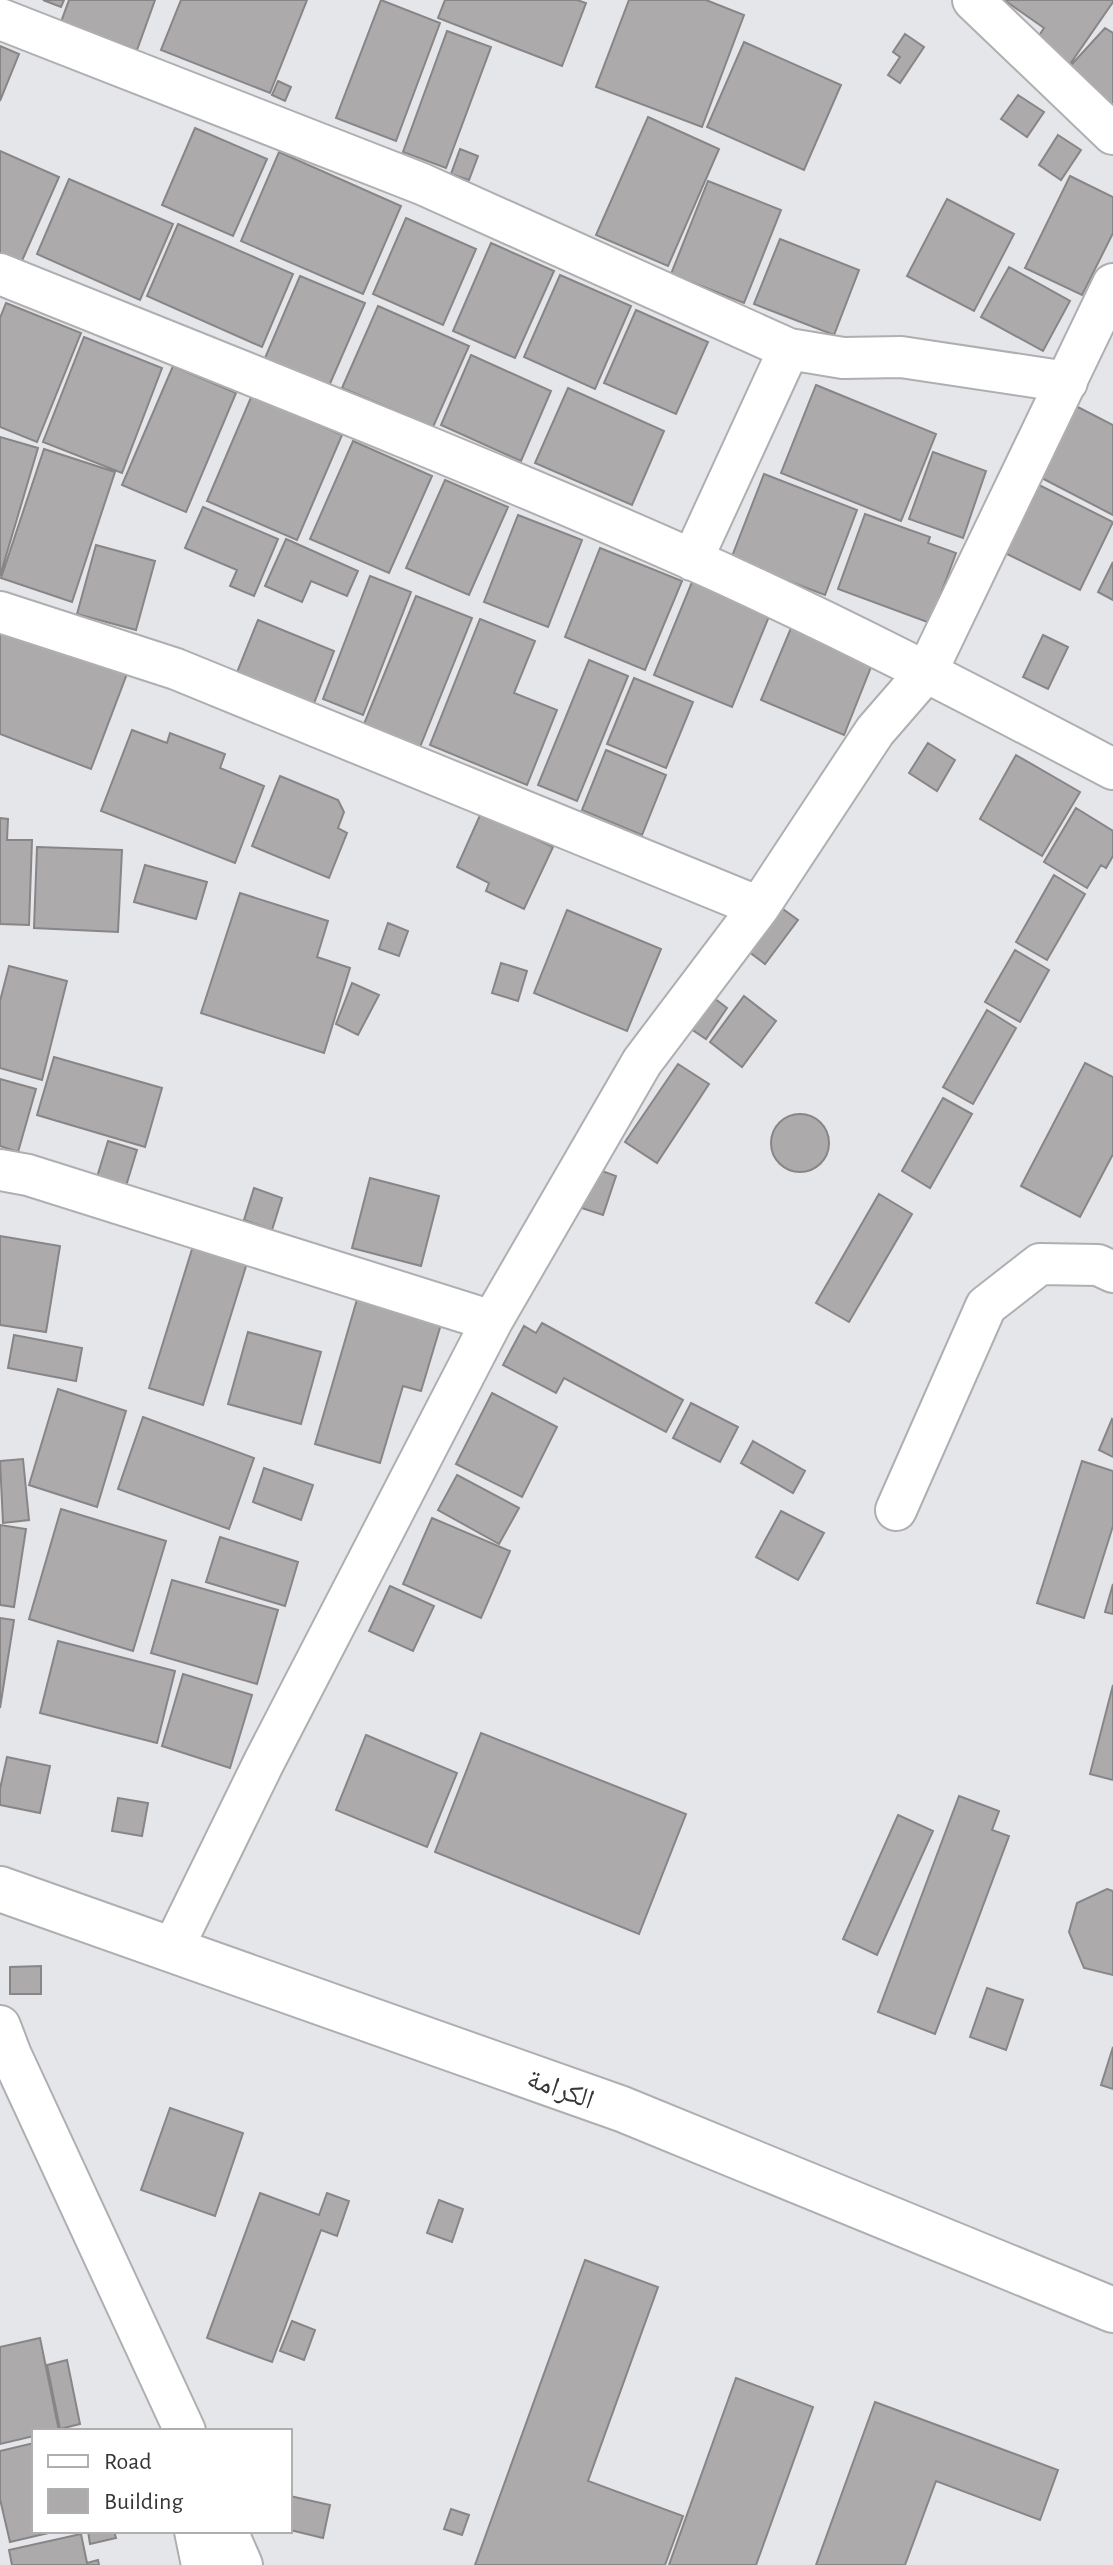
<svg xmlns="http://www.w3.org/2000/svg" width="1113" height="2565" font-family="'Alegreya Sans','Noto Naskh Arabic',sans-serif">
  <rect width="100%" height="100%" fill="#e5e6e9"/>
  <path fill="#adaaac" stroke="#888587" stroke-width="2" d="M 43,0 L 64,0 L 61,7 Z
    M 69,0 L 155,0 L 137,50 L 61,22 Z
    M 181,0 L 307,0 L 270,93 L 161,50 Z
    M 381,0 L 440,23 L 396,141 L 336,118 Z
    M 445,0 L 577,0 L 586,3 L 562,66 L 438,18 Z
    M 629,0 L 706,0 L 744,15 L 702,127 L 596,87 Z
    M 1004,0 L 1113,0 L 1113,2 L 1068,67 L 1034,43 L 1044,28 Z
    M 1105,28 L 1113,33 L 1113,121 L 1062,75 Z
    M 447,31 L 491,47 L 446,168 L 403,152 Z
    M 905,34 L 924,47 L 900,83 L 888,75 L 900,57 L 893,52 Z
    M 744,42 L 841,85 L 804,170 L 707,127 Z
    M 0,46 L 19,54 L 0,101 Z
    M 278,81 L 291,87 L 285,101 L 272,95 Z
    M 1018,95 L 1044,112 L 1027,137 L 1001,119 Z
    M 648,117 L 719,149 L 668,266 L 596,235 Z
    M 195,128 L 267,159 L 233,236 L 162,205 Z
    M 1058,135 L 1081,150 L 1061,180 L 1039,165 Z
    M 460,149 L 478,156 L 469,180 L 451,174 Z
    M 0,151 L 59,177 L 21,263 L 0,254 Z
    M 279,152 L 401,206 L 363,294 L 241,241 Z
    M 1070,176 L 1113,197 L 1113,233 L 1082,295 L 1025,268 Z
    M 69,179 L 173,224 L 140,300 L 37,254 Z
    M 708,181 L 781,210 L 744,303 L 671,274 Z
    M 947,199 L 1014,234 L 974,311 L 907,276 Z
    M 406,218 L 476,249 L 443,325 L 373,294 Z
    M 178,224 L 293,274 L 262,347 L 147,296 Z
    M 780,239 L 859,270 L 834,335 L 754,304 Z
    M 491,243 L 554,271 L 515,358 L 453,331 Z
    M 1009,267 L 1070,301 L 1043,351 L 981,317 Z
    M 560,275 L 631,306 L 595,389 L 524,357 Z
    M 300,276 L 365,303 L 329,386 L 265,358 Z
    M 6,303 L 81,333 L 37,442 L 0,427 L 0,318 Z
    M 378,306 L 469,346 L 433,427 L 342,388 Z
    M 636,310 L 708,342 L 676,414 L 604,383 Z
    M 84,337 L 162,368 L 122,473 L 43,442 Z
    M 471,355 L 551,391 L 521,461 L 441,425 Z
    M 173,366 L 236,393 L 186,512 L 122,485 Z
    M 816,385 L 936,434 L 901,521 L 781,473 Z
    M 568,388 L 664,431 L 632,505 L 535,463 Z
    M 252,395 L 342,435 L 297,540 L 207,501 Z
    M 1070,403 L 1113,425 L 1113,515 L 1034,474 Z
    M 0,437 L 38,448 L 0,576 Z
    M 353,441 L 432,476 L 389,573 L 310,539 Z
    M 44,449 L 115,472 L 72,602 L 1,578 Z
    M 933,452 L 986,471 L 963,538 L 909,519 Z
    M 764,474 L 857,510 L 825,595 L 731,559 Z
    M 445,480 L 508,507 L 469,595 L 406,568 Z
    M 1033,482 L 1113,522 L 1080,590 L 999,550 Z
    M 203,507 L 278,539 L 254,596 L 230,586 L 237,570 L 185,548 Z
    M 865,514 L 930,537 L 928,543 L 956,553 L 930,623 L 838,589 Z
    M 518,515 L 582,540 L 548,627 L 484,602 Z
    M 286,539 L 358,571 L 347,596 L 311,581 L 302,602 L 265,586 Z
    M 96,545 L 155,561 L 136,630 L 77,614 Z
    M 600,548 L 682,581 L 645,670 L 565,637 Z
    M 1113,562 L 1113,600 L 1098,592 Z
    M 370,576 L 411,592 L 363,715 L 323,699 Z
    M 692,582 L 770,614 L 732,707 L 654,675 Z
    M 416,596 L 472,618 L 420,747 L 364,724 Z
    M 480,619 L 535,641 L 514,693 L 557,710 L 527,785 L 430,745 Z
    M 258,620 L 334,651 L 313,706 L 236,675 Z
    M 5,623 L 128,671 L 91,769 L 0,734 L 0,636 Z
    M 791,628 L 873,662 L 844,735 L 761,700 Z
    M 1043,635 L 1068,647 L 1048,689 L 1023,677 Z
    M 589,660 L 628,676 L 577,801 L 538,785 Z
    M 634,678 L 693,702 L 666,768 L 607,744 Z
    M 132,730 L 167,743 L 170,733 L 225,754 L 220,768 L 264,786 L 235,863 L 101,811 Z
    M 928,743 L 955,760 L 937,791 L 909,773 Z
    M 606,750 L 666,775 L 642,835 L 582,810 Z
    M 1016,755 L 1080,792 L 1042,856 L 980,819 Z
    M 280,776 L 338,800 L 344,812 L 338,828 L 347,833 L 329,878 L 252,846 Z
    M 1076,808 L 1113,831 L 1113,856 L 1106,868 L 1101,865 L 1087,888 L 1044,862 Z
    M 481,813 L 553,847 L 524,909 L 486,891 L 489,883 L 457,867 Z
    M 0,818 L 8,819 L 7,840 L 32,840 L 29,925 L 0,924 Z
    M 37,847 L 122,850 L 118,932 L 34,928 Z
    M 145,865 L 207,882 L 196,919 L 134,902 Z
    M 1054,875 L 1085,894 L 1047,960 L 1016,942 Z
    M 240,893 L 328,921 L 317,957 L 350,968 L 324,1053 L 201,1013 Z
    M 776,904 L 798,920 L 765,964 L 744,948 Z
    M 567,910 L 661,949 L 627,1031 L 534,993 Z
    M 388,923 L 408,931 L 399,956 L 379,949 Z
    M 1015,950 L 1049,970 L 1020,1022 L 985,1002 Z
    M 501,963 L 527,971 L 518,1001 L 492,993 Z
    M 9,966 L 67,981 L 42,1080 L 0,1068 L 0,1001 Z
    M 352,983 L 379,995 L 358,1035 L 336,1024 Z
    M 710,995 L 727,1008 L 706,1039 L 688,1027 Z
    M 744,996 L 776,1021 L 742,1067 L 710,1042 Z
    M 987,1010 L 1016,1028 L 973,1104 L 943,1087 Z
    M 54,1057 L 162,1088 L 145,1147 L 37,1115 Z
    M 1085,1063 L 1113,1077 L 1113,1154 L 1080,1217 L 1021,1186 Z
    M 678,1064 L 709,1084 L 657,1163 L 625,1142 Z
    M 0,1079 L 36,1089 L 18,1152 L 0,1146 Z
    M 943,1098 L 972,1114 L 930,1188 L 902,1171 Z
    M771 1143a29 29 0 1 1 58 0a29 29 0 1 1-58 0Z
    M 108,1141 L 137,1150 L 126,1186 L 97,1177 Z
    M 591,1167 L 616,1176 L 603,1215 L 582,1208 L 589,1187 Z
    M 370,1178 L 439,1196 L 421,1266 L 352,1248 Z
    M 254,1188 L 282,1198 L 272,1230 L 244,1220 Z
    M 879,1194 L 912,1214 L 849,1322 L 816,1303 Z
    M 0,1236 L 60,1246 L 46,1332 L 0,1325 Z
    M 193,1246 L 247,1263 L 203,1405 L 149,1388 Z
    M 358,1296 L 442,1321 L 421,1391 L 403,1386 L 380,1463 L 315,1444 Z
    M 542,1323 L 683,1400 L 666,1432 L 564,1378 L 556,1393 L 503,1365 L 524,1326 L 536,1333 Z
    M 248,1332 L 321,1352 L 301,1424 L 228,1404 Z
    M 14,1335 L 82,1348 L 76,1381 L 8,1368 Z
    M 58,1389 L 126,1411 L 97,1507 L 29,1485 Z
    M 492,1393 L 557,1427 L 522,1497 L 456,1464 Z
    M 691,1403 L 738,1427 L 720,1462 L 673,1438 Z
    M 143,1417 L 254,1458 L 229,1529 L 118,1489 Z
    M 1112,1419 L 1113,1420 L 1113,1457 L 1099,1450 Z
    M 753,1441 L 805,1471 L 793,1493 L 741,1463 Z
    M 23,1459 L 29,1520 L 3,1523 L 0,1461 Z
    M 1082,1461 L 1113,1471 L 1113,1526 L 1084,1618 L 1037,1603 Z
    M 264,1468 L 313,1485 L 301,1520 L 253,1502 Z
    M 457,1475 L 519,1508 L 499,1544 L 438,1510 Z
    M 61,1509 L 166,1541 L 133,1651 L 29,1619 Z
    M 781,1511 L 824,1533 L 798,1580 L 756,1557 Z
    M 432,1518 L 510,1551 L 481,1618 L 403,1584 Z
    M 0,1525 L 26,1529 L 14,1607 L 0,1605 Z
    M 220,1537 L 298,1562 L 285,1606 L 206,1582 Z
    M 172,1580 L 278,1610 L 257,1684 L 151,1653 Z
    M 1113,1584 L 1113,1614 L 1105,1612 Z
    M 390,1586 L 434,1606 L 413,1651 L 369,1631 Z
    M 0,1618 L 14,1620 L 0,1708 Z
    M 58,1641 L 175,1671 L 157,1743 L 40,1713 Z
    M 183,1674 L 252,1695 L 230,1768 L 162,1746 Z
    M 1113,1685 L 1113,1780 L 1090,1774 Z
    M 481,1733 L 686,1814 L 639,1934 L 435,1852 Z
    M 366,1735 L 457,1773 L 427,1847 L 336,1810 Z
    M 7,1757 L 50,1766 L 40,1813 L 0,1805 L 0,1789 Z
    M 959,1796 L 999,1811 L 992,1830 L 1009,1836 L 935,2034 L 878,2012 Z
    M 118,1798 L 148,1803 L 142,1836 L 112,1831 Z
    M 898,1815 L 933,1831 L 877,1955 L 843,1939 Z
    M 1107,1889 L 1113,1891 L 1113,1975 L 1084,1968 L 1069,1932 L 1077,1903 Z
    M 41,1966 L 41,1994 L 10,1994 L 10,1967 Z
    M 987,1988 L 1023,2000 L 1006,2050 L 970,2037 Z
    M 1113,2047 L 1113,2089 L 1101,2085 Z
    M 170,2108 L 243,2133 L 215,2216 L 141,2190 Z
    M 260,2193 L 319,2215 L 327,2193 L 349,2201 L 337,2236 L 321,2230 L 272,2362 L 207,2338 Z
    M 439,2200 L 463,2209 L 452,2242 L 427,2233 Z
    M 585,2260 L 658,2287 L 588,2481 L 683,2516 L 665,2565 L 475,2565 Z
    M 292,2321 L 315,2330 L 304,2360 L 280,2351 Z
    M 40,2338 L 59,2431 L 34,2431 L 34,2436 L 0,2444 L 0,2347 Z
    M 67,2360 L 80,2424 L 60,2429 L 47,2365 Z
    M 736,2378 L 813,2407 L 756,2565 L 669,2565 Z
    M 875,2402 L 1058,2470 L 1040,2520 L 936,2481 L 905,2565 L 816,2565 Z
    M 34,2443 L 34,2531 L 57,2531 L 10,2542 L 0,2499 L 0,2451 Z
    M 290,2496 L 330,2505 L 323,2538 L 290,2530 Z
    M 451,2509 L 469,2515 L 462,2535 L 444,2529 Z
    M 88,2531 L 114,2531 L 116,2538 L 90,2544 Z
    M 81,2534 L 87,2563 L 98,2560 L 99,2565 L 12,2565 L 9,2550 Z"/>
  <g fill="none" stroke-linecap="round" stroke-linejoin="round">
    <defs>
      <path id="minor" d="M 973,0 L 1113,134
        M 0,19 L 422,184 L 789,349 L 843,358 L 901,357 L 1067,382
        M 0,274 C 231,367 463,458 691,559 C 834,623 974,696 1113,769
        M 692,560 L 789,349
        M 0,612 L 176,669 L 759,907
        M 0,1170 L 28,1175 L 492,1321
        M 896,1510 L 986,1306 L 1040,1264 L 1098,1265 L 1113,1272
        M 172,1950 L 264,1762 L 492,1321 L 642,1062 L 759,907 L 875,731 L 927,671 L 1113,284
        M 0,2026 L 11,2055 L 185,2431
        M 195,2531 L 202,2565
        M 227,2531 L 242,2565"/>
      <path id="major" d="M 0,1889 L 622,2109 L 1113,2310"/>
    </defs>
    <use href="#minor" stroke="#afafb2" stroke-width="44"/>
    <use href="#major" stroke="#afafb2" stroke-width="48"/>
    <use href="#minor" stroke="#fff" stroke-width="40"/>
    <use href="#major" stroke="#fff" stroke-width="44"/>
  </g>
  <g text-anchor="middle" stroke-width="6" stroke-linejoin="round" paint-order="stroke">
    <g font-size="28" fill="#363637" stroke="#fff">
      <text transform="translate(561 2088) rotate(20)" y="10">الكرامة</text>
    </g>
  </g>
  <rect x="32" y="2429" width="260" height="104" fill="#ffffff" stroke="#afafaf" stroke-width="2"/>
  <rect x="48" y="2455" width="40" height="12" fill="#ffffff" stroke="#afafaf" stroke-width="2"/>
  <text x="104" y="2469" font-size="24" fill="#363637">Road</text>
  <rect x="48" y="2489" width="40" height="24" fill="#adaaac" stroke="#afafaf" stroke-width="2"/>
  <text x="104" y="2509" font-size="24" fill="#363637">Building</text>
</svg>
